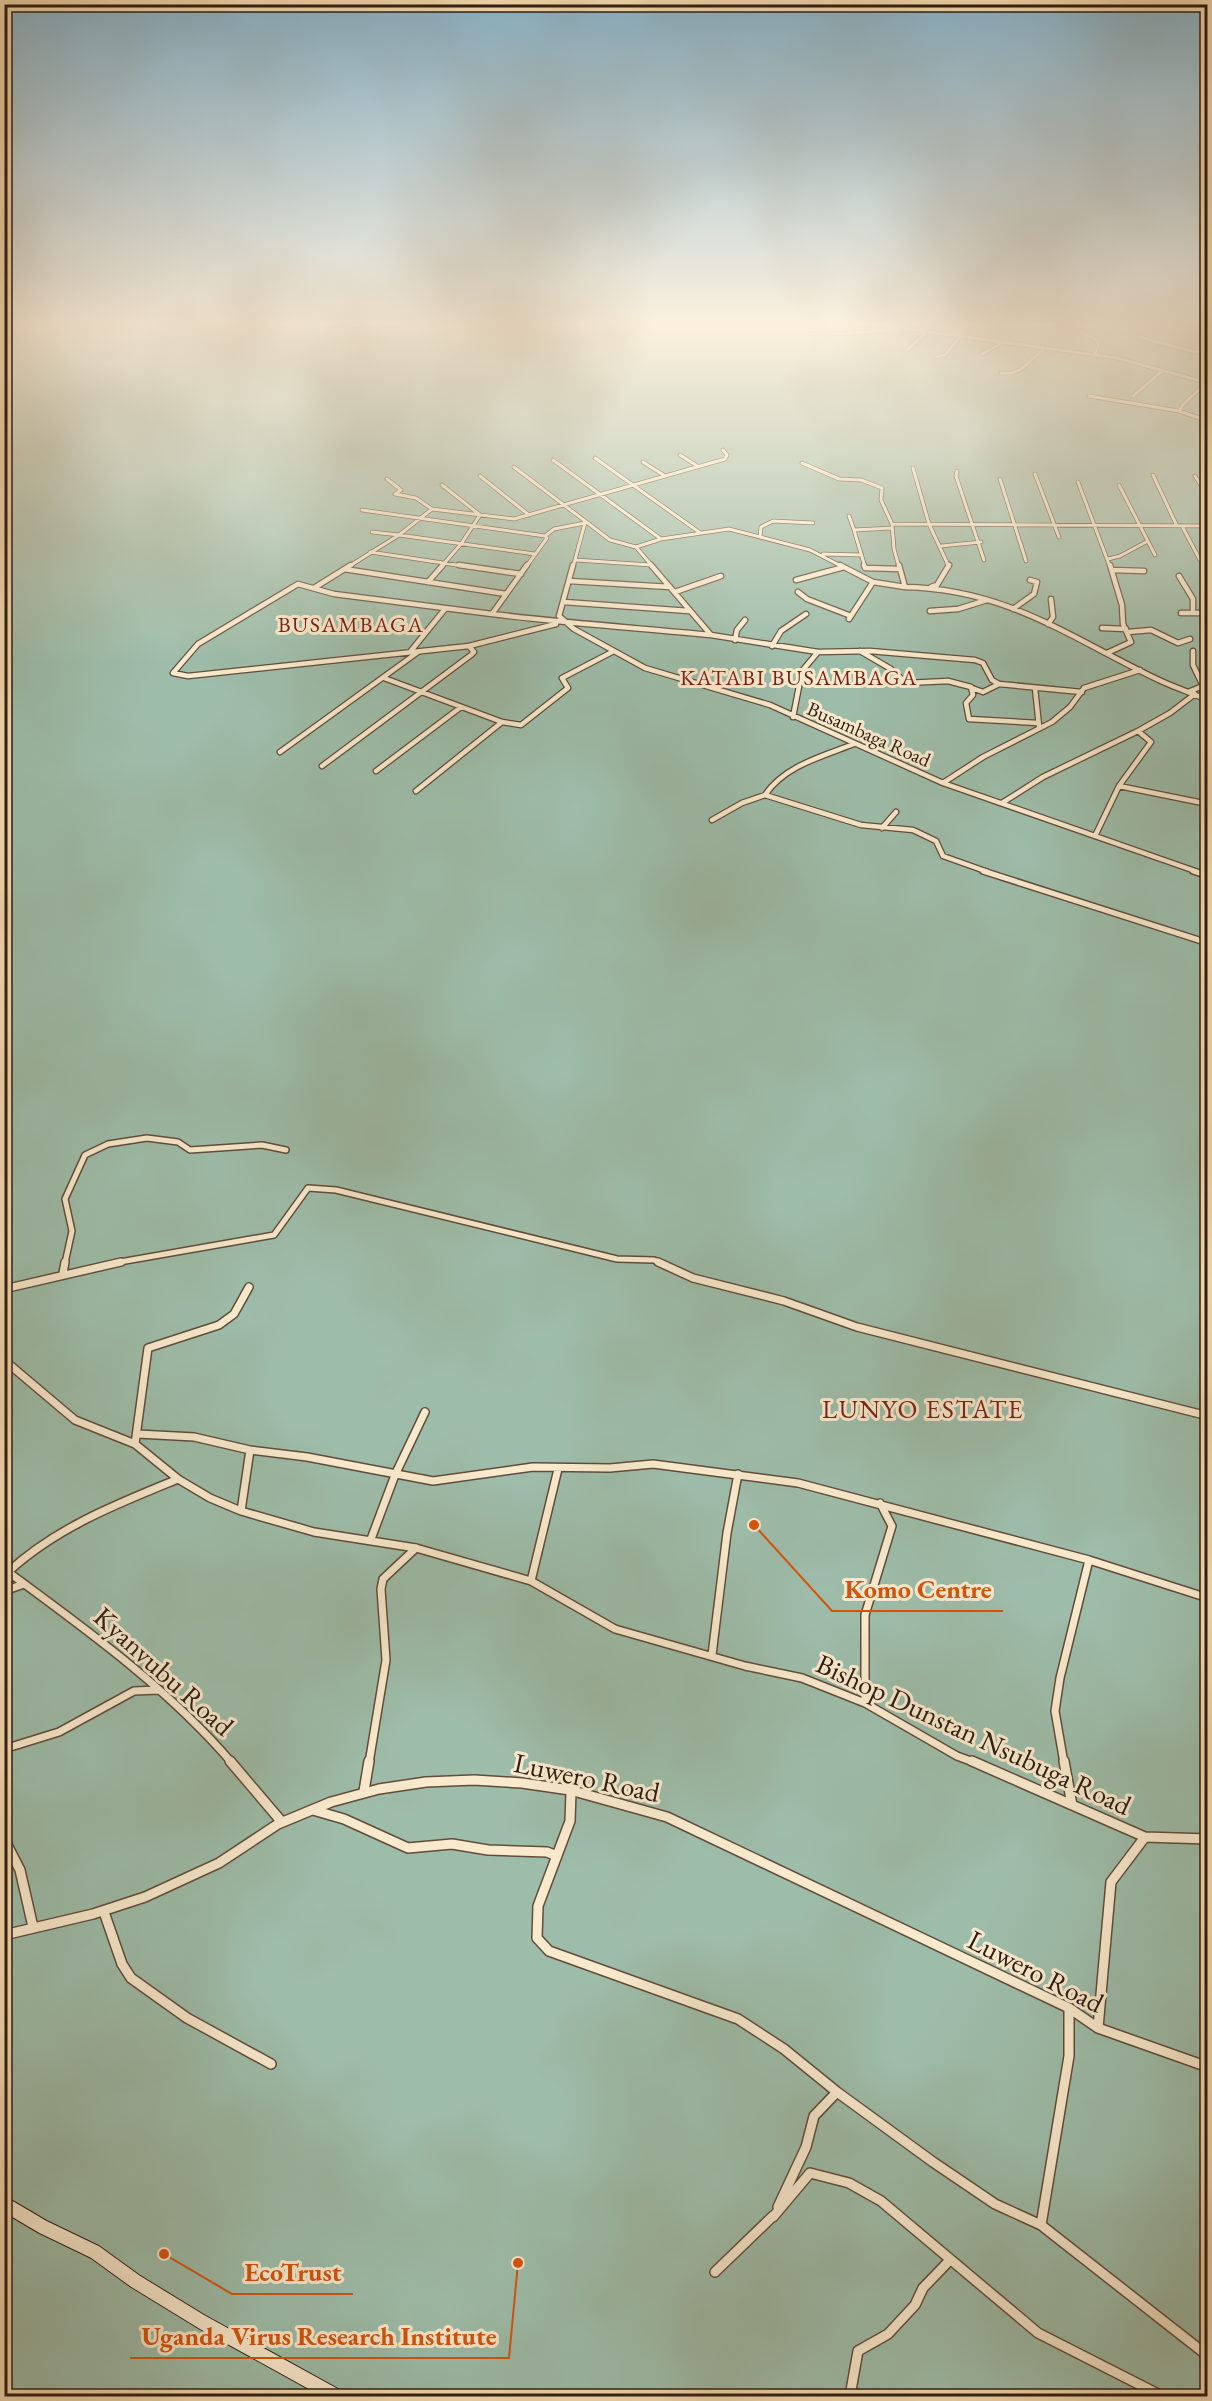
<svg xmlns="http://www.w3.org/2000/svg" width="1212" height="2401" font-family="'EB Garamond',serif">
  <rect width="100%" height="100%" fill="#f6deb3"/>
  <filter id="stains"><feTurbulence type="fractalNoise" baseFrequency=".00333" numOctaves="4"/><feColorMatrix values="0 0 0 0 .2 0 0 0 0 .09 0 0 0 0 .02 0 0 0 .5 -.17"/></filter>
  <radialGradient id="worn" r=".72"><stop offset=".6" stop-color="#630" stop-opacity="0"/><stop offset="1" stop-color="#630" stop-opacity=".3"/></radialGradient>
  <path fill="#9dbca9" stroke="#717c6d" stroke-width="1.5" d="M 4,327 L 1207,327 L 1207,2396 L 5,2396 Z"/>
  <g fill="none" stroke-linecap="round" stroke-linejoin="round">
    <defs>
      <path id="street-far4" d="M 799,327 L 832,334 L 897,330
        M 892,327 L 1117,358 L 1208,383
        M 1083,327 L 1081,333 L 1094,338 L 1099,344 L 1095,355
        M 1139,337 L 1191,351 L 1208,352
        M 1202,338 L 1208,332
        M 907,350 L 927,332
        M 982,354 L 1002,343
        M 936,357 L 945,355 L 959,338 L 956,334 L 964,327
        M 1001,373 C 1021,376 1028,361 1043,350
        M 1089,396 L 1179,411 C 1186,397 1198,395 1205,382
        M 1133,396 L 1162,371
        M 1179,411 L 1208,421
        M 680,455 L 699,467
        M 595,458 L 699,532
        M 553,460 L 661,539
        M 643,462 L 665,476
        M 802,463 L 839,479 L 861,480 L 882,488 L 881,500 L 892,524
        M 514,467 L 610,540 L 636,547
        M 913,468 L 929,524 L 949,567
        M 957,471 L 956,476 L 984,560
        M 1035,474 L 1059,537
        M 1153,475 L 1177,526
        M 480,476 L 529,515
        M 1195,476 L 1208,496
        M 387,479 L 401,490 L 395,494 L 416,498 L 432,509
        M 1000,479 L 1026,561
        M 1078,482 L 1110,567
        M 1119,485 L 1155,555
        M 362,510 L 545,536 L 547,538 L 526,567
        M 849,516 L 854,530
        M 1182,526 L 1200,560
        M 372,532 L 399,535 L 432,509 L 514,519 L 725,459 L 727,455 L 723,450
        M 545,536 L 554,529 L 585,523 L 573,567
        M 760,537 L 761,527 L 773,521 L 813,523
        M 941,546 L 981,542
        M 370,552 L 470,567
        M 823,554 L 861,555
        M 1108,559 L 1120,556 L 1146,542
        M 576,560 L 651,565
        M 348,567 L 399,535 L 535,554
        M 441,567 L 461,544 L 480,515 L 442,485
        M 653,567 L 636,547 L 661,539 L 729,529 L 810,550 L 843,567
        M 865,567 L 854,530 L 892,528
        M 899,567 L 894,549 L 892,524 L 1208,526"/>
      <path id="street-far3" d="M 459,565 L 521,574
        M 527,565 L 492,614 C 565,623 638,628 711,635 L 651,565
        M 573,565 L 559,616 L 574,629 L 645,668 L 770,705 L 943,783 L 1198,872
        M 840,565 L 873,582 L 905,587
        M 864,565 L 865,568 L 900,569
        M 899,565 L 905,587 C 1008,589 1072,639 1161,681 C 1176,688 1192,693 1208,700
        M 344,569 L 506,594
        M 1112,570 L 1144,571
        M 1179,576 L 1193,599 L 1193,612
        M 796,580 L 844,567
        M 569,581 L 670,587
        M 428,582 L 443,565
        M 931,587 L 937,585 L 949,565
        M 314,588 L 351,565
        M 675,592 L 721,576
        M 798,592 L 807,599 L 851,616
        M 564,602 L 689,611
        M 1013,609 L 1034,594 L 1037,582 L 1030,580
        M 930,611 L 958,609 L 987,600
        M 1181,613 L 1208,613
        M 492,614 L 334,594 L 298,584 L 198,644 L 173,673 L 188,676 L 469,646 L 556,624
        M 849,619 L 873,582
        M 1048,624 L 1053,617 L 1051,599
        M 1102,628 L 1126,629
        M 1128,632 L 1151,630 L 1178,643 L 1190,639
        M 711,635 L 818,652 L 870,651 L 975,660 L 983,663 L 992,680 L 999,684 L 1082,692
        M 735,640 L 737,630 L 745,620
        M 772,646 L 781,631 L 806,614
        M 860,651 L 891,669 L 906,683 L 948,681 L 971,687 L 973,695 L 966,703 L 969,719 L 1038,723
        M 1193,651 L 1193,665 L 1202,684
        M 410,652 L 445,609
        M 1107,653 L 1131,642 L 1123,624 L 1122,605 L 1110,565
        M 384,678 L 502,722 L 521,725 L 568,688 L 562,678 L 612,652
        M 972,688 L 983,692 L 999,684
        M 1035,688 L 1039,726
        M 1188,692 L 1208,684
        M 793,717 L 802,671 L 818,652
        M 854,744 C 823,756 784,766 765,795 L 861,825 L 913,830 L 936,841 L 943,856 L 988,872
        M 280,752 L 418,652
        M 322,766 L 471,655 L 474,652 L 469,646
        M 376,771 L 461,707
        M 943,783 L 983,757 L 1052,722 L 1070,707 L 1084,688 L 1140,670
        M 1119,786 L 1208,804
        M 416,791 L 502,722
        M 1002,803 L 1043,777 L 1138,731
        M 712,820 L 742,803 L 765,795
        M 882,828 L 896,812
        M 1095,836 L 1119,786 L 1151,742 L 1138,731 L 1170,713 L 1195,694"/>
      <path id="street-far2" d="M 983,871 L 1208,943
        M 1193,871 L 1208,876
        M 65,1263 L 72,1231 L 65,1199 L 85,1155 L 108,1144 L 147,1138 L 178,1142 L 190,1150 L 262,1145 L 286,1150
        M 114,1263 L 274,1235 L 308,1188 L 336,1190 L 617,1259 L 654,1260 L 661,1263"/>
      <path id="street-far1" d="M 658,1262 L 693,1278 L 784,1301 L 857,1327 L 1208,1416
        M 63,1273 L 65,1262
        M 4,1289 L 121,1262
        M 4,1360 L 75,1420 L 135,1444 L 178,1479 L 210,1498 L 241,1511 L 314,1532 L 416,1548 L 531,1581 L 615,1629 L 745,1666 L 802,1678 L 865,1703 L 957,1756 L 976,1763
        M 138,1434 L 194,1437 L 250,1450 L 307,1457 L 433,1481 L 533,1467 L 610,1468 L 653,1464 L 798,1483 L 1089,1560 L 1208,1598
        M 135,1444 L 148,1348 L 219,1325 L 234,1314 L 249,1287
        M 241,1511 L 250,1450
        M 371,1539 L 395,1475 L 425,1412
        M 4,1569 C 84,1628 167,1687 232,1763
        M 8,1572 C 57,1527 117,1504 178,1479
        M 531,1581 L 558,1469
        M 4,1591 L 24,1584
        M 712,1655 L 727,1533 L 738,1474
        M 865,1703 L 865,1615 L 892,1526 L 880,1503
        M 4,1749 L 59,1732 L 134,1691 L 159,1690
        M 369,1763 L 386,1660 L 381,1589 L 383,1579 L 416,1548
        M 1064,1763 L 1055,1711 L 1060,1678 L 1089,1560"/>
      <path id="street" d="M 230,1761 L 281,1821
        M 972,1761 L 1145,1837 L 1208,1839
        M 1064,1761 L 1072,1805
        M 364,1791 L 369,1761
        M 571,1792 L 570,1821 L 538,1906 L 537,1938 L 549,1951 L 738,2019 L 784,2049 L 837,2092 L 933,2162 L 995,2204 L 1041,2225 L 1208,2356
        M 313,1810 L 344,1819 L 408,1848 L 452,1844 L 488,1850 L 547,1852 L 557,1856
        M 4,1839 L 20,1870 L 33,1927
        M 104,1912 L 122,1964 L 131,1978 L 187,2018 L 271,2064
        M 4,1935 L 93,1914 L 145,1897 L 219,1863 L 278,1824 L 331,1802 L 379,1789 L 426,1782 L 474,1780 L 522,1783 L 570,1790 L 667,1817 L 1069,2008 L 1098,2028 L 1208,2067
        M 1098,2028 L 1111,1882 L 1145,1837
        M 778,2207 L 806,2147 L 814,2116 L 837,2092
        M 773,2217 L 810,2173 L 849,2183 L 881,2201 L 1038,2333 L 1162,2396
        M 1041,2225 L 1069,2056 L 1069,2008
        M 715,2272 L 773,2216
        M 850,2396 L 858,2351 L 888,2334 L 915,2305 L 923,2288 L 950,2260"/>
      <path id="secondary" d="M 4,2204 L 43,2227 L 95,2252 L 135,2281 L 202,2322 L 336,2396"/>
    </defs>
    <use href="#street-far4" stroke="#604c3a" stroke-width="4.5"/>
    <use href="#street-far3" stroke="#604c3a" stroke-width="7"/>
    <use href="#street-far2" stroke="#604c3a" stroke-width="8"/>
    <use href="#street-far1" stroke="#604c3a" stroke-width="10"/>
    <use href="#street" stroke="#604c3a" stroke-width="12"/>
    <use href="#secondary" stroke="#2e1c12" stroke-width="16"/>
    <use href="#street-far4" stroke="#f9eace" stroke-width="3"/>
    <use href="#street-far3" stroke="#f9eace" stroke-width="4.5"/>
    <use href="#street-far2" stroke="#f9eace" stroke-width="5"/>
    <use href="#street-far1" stroke="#f9eace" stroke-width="7"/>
    <use href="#street" stroke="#f9eace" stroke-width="9"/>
    <use href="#secondary" stroke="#f9eace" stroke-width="14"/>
  </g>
  <linearGradient id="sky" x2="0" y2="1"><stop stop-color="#8ab7cf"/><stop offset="0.49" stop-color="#fbf0dd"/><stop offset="1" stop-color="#fbf0dd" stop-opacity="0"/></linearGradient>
  <rect width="1212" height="663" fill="url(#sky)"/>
  <g text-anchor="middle" stroke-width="6" stroke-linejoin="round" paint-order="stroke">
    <g font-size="20" fill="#2e1c12" stroke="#f9eace">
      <text transform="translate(869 734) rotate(24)" y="7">Busambaga Road</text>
    </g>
    <g font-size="22" letter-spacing="1.5" fill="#7a1f14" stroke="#f9eace">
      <text x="351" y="632">BUSAMBAGA</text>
      <text x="799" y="685">KATABI BUSAMBAGA</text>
    </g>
    <g font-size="26" letter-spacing="1.5" fill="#7a1f14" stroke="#f9eace">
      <text x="923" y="1418">LUNYO ESTATE</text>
    </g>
    <g font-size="28" fill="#2e1c12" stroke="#f9eace">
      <text transform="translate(164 1671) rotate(42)" y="10">Kyanvubu Road</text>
      <text transform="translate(974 1734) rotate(25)" y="10">Bishop Dunstan Nsubuga Road</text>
      <text transform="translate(587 1777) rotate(12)" y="10">Luwero Road</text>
      <text transform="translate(1036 1971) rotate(27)" y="10">Luwero Road</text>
    </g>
  </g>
  <path fill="none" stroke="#d5530d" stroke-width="2" d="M754 1525L832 1611H1003M164 2254L232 2294H353M518 2263L509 2358H130"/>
  <g fill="#d5530d" stroke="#f9eace" stroke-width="2">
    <circle cx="754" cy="1525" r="6"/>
    <circle cx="164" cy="2254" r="6"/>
    <circle cx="518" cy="2263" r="6"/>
  </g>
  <g font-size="26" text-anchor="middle" font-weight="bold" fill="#d5530d" stroke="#f9eace" stroke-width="6" stroke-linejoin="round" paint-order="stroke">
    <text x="918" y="1598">Komo Centre</text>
    <text x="293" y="2281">EcoTrust</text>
    <text x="319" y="2345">Uganda Virus Research Institute</text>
  </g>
  <rect width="1212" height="2401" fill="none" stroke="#f6deb3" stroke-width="24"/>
  <rect x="6" y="6" width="1200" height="2389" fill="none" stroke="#2e1c12" stroke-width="3"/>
  <rect x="12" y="12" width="1188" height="2377" fill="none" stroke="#2e1c12" stroke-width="1.5"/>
  <rect width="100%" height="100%" filter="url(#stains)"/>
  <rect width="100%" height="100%" fill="url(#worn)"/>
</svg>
